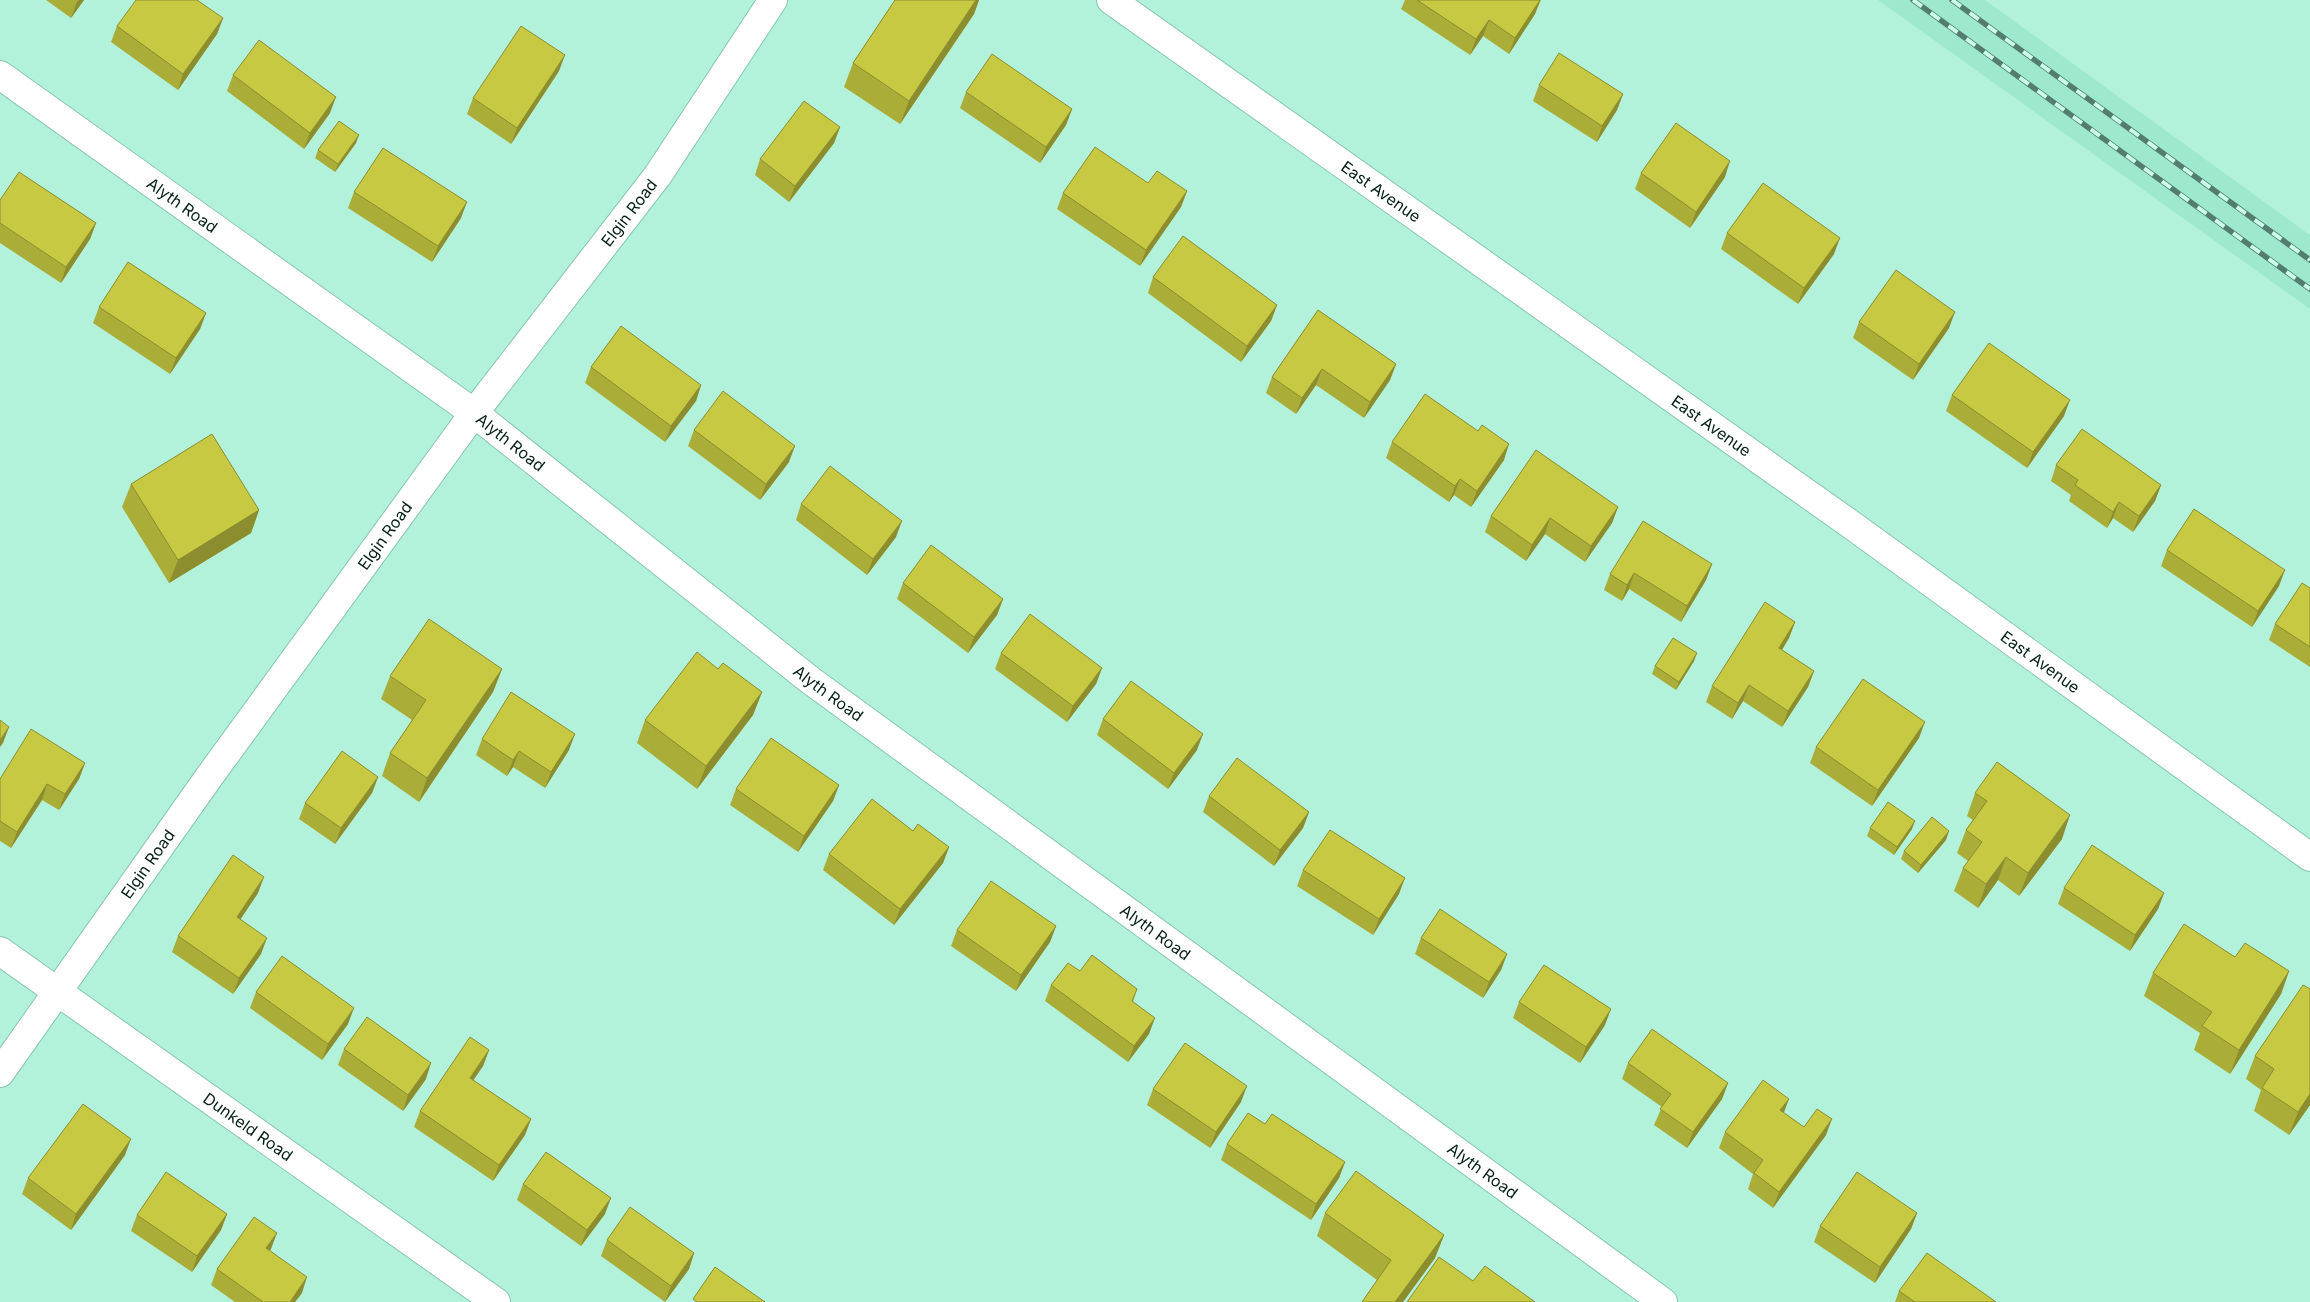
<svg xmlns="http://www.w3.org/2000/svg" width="2310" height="1302" font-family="Inter,sans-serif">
  <rect width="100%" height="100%" fill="#b2f2db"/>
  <path fill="#9ee8ce" d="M 1878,0 L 1985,0 L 2310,235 L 2310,309 Z"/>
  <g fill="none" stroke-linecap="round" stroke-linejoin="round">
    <defs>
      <g id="minor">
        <path id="s1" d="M 1111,0 L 1853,526 L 2310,857"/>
        <path id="s2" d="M 0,75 L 474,413 L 810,680 L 1663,1302"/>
        <path id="s3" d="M 0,951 L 496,1302"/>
        <path id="s4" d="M 0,1073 L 209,777 L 474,413 L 658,175 L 773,0"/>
      </g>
    </defs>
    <use href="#minor" stroke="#87c6b0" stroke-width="30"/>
    <use href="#minor" stroke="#fff" stroke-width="28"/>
    <defs>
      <path id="rail" d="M 1913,0 L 2310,289
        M 1952,0 L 2310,260"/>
    </defs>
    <use href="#rail" stroke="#537e6f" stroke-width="5.5"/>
    <use href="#rail" stroke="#cafdea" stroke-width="4" stroke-dasharray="11" stroke-linecap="butt"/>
  </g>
  <path fill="#abad39" d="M 46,0 L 84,0 L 71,18 Z
    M 895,0 L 979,0 L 974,14 L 900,124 L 844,87 L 853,63 Z
    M 1405,0 L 1541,0 L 1535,14 L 1509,54 L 1483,36 L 1470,55 L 1401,9 Z
    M 223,18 L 217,34 L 178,90 L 111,42 L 117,26 Z
    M 559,71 L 511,144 L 467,114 L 473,98 Z
    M 233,75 L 330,113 L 304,149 L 227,91 Z
    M 1539,85 L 1623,94 L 1617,110 L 1597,142 L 1533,101 Z
    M 966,92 L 1072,109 L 1066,125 L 1040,163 L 960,108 Z
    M 840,127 L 834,143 L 789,202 L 755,175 L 760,159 Z
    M 356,143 L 335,172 L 315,158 L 318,150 Z
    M 1641,173 L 1725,177 L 1690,228 L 1635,189 Z
    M 1148,183 L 1187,191 L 1181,207 L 1140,266 L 1057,209 L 1063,193 Z
    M 354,192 L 461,218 L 432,262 L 348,208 Z
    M 0,200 L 96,223 L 90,239 L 61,283 L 0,243 Z
    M 1727,233 L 1834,254 L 1798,304 L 1721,249 Z
    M 1153,277 L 1277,305 L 1271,321 L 1241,362 L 1148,293 Z
    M 99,307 L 206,313 L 200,329 L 170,374 L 93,323 Z
    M 1318,310 L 1396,364 L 1390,380 L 1364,418 L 1316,385 L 1296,414 L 1266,393 L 1272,377 Z
    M 1859,322 L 1949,328 L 1913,380 L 1853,338 Z
    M 591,367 L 701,385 L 696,401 L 665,442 L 585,383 Z
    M 1952,395 L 2064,416 L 2027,468 L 1946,411 Z
    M 694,430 L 789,462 L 760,500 L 688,446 Z
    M 1392,442 L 1504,460 L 1471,507 L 1454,495 L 1449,502 L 1386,458 Z
    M 2056,465 L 2161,485 L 2155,501 L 2133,532 L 2113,518 L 2107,528 L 2069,501 L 2071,495 L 2051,481 Z
    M 131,484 L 259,510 L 251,533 L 169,583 L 122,507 Z
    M 801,504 L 896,537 L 867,575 L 796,520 Z
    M 1618,507 L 1612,523 L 1585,562 L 1545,534 L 1526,561 L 1485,532 L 1491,516 Z
    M 2167,550 L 2279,586 L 2252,627 L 2161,566 Z
    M 1712,564 L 1706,580 L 1681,622 L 1629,589 L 1622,601 L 1604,590 L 1610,574 Z
    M 903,583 L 1003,599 L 997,615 L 968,653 L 897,599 Z
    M 2310,588 L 2310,667 L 2269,640 L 2275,624 Z
    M 1795,622 L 1789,638 L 1782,650 L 1814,671 L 1808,687 L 1782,727 L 1743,701 L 1732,719 L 1706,702 L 1712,686 Z
    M 1001,653 L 1102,668 L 1096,684 L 1067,722 L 995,669 Z
    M 1694,661 L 1676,690 L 1652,674 L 1655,666 Z
    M 502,669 L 493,692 L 419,802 L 382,776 L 390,753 L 412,720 L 381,699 L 390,676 Z
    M 718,669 L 762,692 L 753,715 L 697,789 L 637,743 L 645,720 Z
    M 1103,719 L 1197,750 L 1168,789 L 1097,735 Z
    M 1919,738 L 1872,806 L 1810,763 L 1816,747 Z
    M 482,739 L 569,750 L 545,788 L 513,767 L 507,776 L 476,755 Z
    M 85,763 L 79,779 L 59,810 L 42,800 L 11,848 L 0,841 L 0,779 Z
    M 378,777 L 372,793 L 335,844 L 299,819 L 305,803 Z
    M 839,785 L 833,801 L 798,852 L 730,805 L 736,789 Z
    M 1975,793 L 2062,839 L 2019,896 L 1998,880 L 1978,908 L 1954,891 L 1963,868 L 1968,861 L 1957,853 L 1966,830 L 1973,820 L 1967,816 Z
    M 1209,796 L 1309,812 L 1303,828 L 1274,866 L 1203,812 Z
    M 1870,828 L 1912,829 L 1894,855 L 1867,836 Z
    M 913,831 L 949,847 L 943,863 L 894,925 L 823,870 L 829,854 Z
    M 1946,840 L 1918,873 L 1901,859 L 1904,851 Z
    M 1303,870 L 1399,894 L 1373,935 L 1297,886 Z
    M 2064,888 L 2164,893 L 2158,909 L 2130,951 L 2058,904 Z
    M 258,893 L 240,920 L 261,954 L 233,994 L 172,952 L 178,936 Z
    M 1056,926 L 1050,942 L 1016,991 L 951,946 L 957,930 Z
    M 1421,938 L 1507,954 L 1501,970 L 1483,998 L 1415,954 Z
    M 2235,957 L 2289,971 L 2281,994 L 2230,1074 L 2194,1050 L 2200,1033 L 2144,996 L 2153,973 Z
    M 1080,971 L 1137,989 L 1133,1002 L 1149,1034 L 1128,1062 L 1045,1001 L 1051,985 Z
    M 2310,989 L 2310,1105 L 2289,1135 L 2254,1111 L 2261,1090 L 2246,1079 L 2255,1056 Z
    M 256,992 L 348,1024 L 322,1060 L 250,1008 Z
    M 1519,1002 L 1605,1025 L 1580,1063 L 1513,1018 Z
    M 344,1049 L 426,1079 L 403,1111 L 338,1065 Z
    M 489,1050 L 483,1066 L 473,1080 L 531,1119 L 525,1135 L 493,1181 L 414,1127 L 420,1111 Z
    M 1628,1063 L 1728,1083 L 1722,1099 L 1687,1148 L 1654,1125 L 1662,1107 L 1622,1079 Z
    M 1153,1089 L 1241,1102 L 1210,1148 L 1147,1105 Z
    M 1784,1113 L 1804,1127 L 1826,1135 L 1773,1208 L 1748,1189 L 1753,1174 L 1719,1148 L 1725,1132 Z
    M 1265,1124 L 1345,1162 L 1339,1178 L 1311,1220 L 1221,1160 L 1227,1144 Z
    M 125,1155 L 71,1230 L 22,1194 L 28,1178 Z
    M 523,1184 L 605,1214 L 581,1246 L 517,1200 Z
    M 1325,1213 L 1444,1235 L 1435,1258 L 1403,1302 L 1362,1302 L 1377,1280 L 1317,1236 Z
    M 1917,1213 L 1911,1229 L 1875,1283 L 1814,1242 L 1820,1226 Z
    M 227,1214 L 221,1230 L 192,1272 L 131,1231 L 137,1215 Z
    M 607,1240 L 694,1253 L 689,1269 L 665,1302 L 601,1256 Z
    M 271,1249 L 270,1251 L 302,1293 L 295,1302 L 235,1302 L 211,1285 L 217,1269 Z
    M 1899,1291 L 1996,1302 L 1895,1302 Z"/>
  <path fill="#8b8d2e" d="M 79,0 L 84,0 L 71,18 L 77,2 Z
    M 976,0 L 979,0 L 974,14 L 900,124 L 909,101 Z
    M 1540,0 L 1535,14 L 1509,54 L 1515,38 Z
    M 223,18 L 217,34 L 178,90 L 183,74 Z
    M 1489,20 L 1483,36 L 1470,55 L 1476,39 Z
    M 565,55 L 559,71 L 511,144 L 517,128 Z
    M 1623,94 L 1617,110 L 1597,142 L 1602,126 Z
    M 336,97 L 330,113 L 304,149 L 310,133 Z
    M 1072,109 L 1066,125 L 1040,163 L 1046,147 Z
    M 840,127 L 834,143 L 789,202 L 795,186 Z
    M 359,135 L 356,143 L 335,172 L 338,164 Z
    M 1730,161 L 1725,177 L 1690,228 L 1696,212 Z
    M 1187,191 L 1181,207 L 1140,266 L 1146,250 Z
    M 467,202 L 461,218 L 432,262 L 438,246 Z
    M 96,223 L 90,239 L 61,283 L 66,267 Z
    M 1840,238 L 1834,254 L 1798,304 L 1804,288 Z
    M 1277,305 L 1271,321 L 1241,362 L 1247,346 Z
    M 1955,312 L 1949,328 L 1913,380 L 1919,364 Z
    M 206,313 L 200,329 L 170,374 L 176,358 Z
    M 1396,364 L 1390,380 L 1364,418 L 1370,402 Z
    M 1322,369 L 1316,385 L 1296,414 L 1302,398 Z
    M 701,385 L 696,401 L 665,442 L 671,426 Z
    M 2070,400 L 2064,416 L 2027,468 L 2033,452 Z
    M 1509,444 L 1504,460 L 1471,507 L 1477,491 Z
    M 795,446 L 789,462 L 760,500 L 766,484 Z
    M 1460,479 L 1454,495 L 1449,502 L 1455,486 Z
    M 2161,485 L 2155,501 L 2133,532 L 2139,516 Z
    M 2119,502 L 2113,518 L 2107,528 L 2113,512 Z
    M 1618,507 L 1612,523 L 1585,562 L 1591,546 Z
    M 259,510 L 251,533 L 169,583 L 178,560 Z
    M 1550,518 L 1545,534 L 1526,561 L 1532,545 Z
    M 902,521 L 896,537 L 867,575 L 873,559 Z
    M 1712,564 L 1706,580 L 1681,622 L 1687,606 Z
    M 2285,570 L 2279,586 L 2252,627 L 2258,611 Z
    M 1634,573 L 1629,589 L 1622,601 L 1627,585 Z
    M 1003,599 L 997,615 L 968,653 L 974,637 Z
    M 1795,622 L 1789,638 L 1773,664 L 1779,648 Z
    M 1697,653 L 1694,661 L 1676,690 L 1679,682 Z
    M 1102,668 L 1096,684 L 1067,722 L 1073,706 Z
    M 502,669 L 493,692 L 419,802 L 427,778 Z
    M 1814,671 L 1808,687 L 1782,727 L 1788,711 Z
    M 1749,685 L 1743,701 L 1732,719 L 1738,703 Z
    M 762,692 L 753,715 L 697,789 L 706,766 Z
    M 1925,722 L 1919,738 L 1872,806 L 1878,790 Z
    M 9,727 L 3,743 L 0,747 L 0,740 Z
    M 575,734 L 569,750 L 545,788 L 551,772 Z
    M 1203,734 L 1197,750 L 1168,789 L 1174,773 Z
    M 519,751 L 513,767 L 507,776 L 513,760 Z
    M 85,763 L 79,779 L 59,810 L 65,794 Z
    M 378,777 L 372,793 L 335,844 L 341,828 Z
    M 47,784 L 42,800 L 11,848 L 17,832 Z
    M 839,785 L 833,801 L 798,852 L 804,836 Z
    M 1309,812 L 1303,828 L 1274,866 L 1280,850 Z
    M 2070,815 L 2062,839 L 2019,896 L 2028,873 Z
    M 1915,821 L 1912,829 L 1894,855 L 1897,847 Z
    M 1949,831 L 1946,840 L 1918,873 L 1921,865 Z
    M 949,847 L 943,863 L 894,925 L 900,909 Z
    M 2006,857 L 1998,880 L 1978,908 L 1986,884 Z
    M 264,877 L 258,893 L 231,933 L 237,917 Z
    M 1405,878 L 1399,894 L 1373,935 L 1379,919 Z
    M 2164,893 L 2158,909 L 2130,951 L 2135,935 Z
    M 1056,926 L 1050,942 L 1016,991 L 1021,975 Z
    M 267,938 L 261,954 L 233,994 L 239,978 Z
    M 1507,954 L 1501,970 L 1483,998 L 1489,982 Z
    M 2289,971 L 2281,994 L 2230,1074 L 2239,1050 Z
    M 354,1008 L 348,1024 L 322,1060 L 328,1044 Z
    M 1611,1009 L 1605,1025 L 1580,1063 L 1586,1047 Z
    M 1155,1018 L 1149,1034 L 1128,1062 L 1134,1046 Z
    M 489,1050 L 483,1066 L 464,1094 L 470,1078 Z
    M 431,1063 L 426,1079 L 403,1111 L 408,1095 Z
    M 1728,1083 L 1722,1099 L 1687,1148 L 1693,1132 Z
    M 1247,1086 L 1241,1102 L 1210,1148 L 1216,1132 Z
    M 2310,1094 L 2310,1105 L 2289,1135 L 2298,1112 Z
    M 1789,1099 L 1783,1115 L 1780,1110 Z
    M 531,1119 L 525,1135 L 493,1181 L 499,1165 Z
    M 1832,1119 L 1826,1135 L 1773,1208 L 1779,1192 Z
    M 131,1139 L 125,1155 L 71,1230 L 76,1214 Z
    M 1345,1162 L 1339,1178 L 1311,1220 L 1316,1204 Z
    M 611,1198 L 605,1214 L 581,1246 L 587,1230 Z
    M 1917,1213 L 1911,1229 L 1875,1283 L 1880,1267 Z
    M 227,1214 L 221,1230 L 192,1272 L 197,1256 Z
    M 277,1233 L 271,1249 L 260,1264 L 266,1248 Z
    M 1444,1235 L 1435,1258 L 1403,1302 L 1395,1302 Z
    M 694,1253 L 689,1269 L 665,1302 L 671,1286 Z
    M 307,1277 L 302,1293 L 295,1302 L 290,1302 Z"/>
  <path fill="#c7c942" stroke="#8b8d2e" d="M 136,0 L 197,0 L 223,18 L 183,74 L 117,26 Z
    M 895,0 L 976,0 L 909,101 L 853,63 Z
    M 1417,0 L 1540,0 L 1515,38 L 1489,20 L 1476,39 Z
    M 521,26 L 565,55 L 517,128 L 473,98 Z
    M 259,40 L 336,97 L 310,133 L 233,75 Z
    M 1559,53 L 1623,94 L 1602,126 L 1539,85 Z
    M 992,54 L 1072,109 L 1046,147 L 966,92 Z
    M 804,101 L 840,127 L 795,186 L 760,159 Z
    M 339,121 L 359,135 L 338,164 L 318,150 Z
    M 1676,123 L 1730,161 L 1696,212 L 1641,173 Z
    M 1095,147 L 1148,183 L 1157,171 L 1187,191 L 1146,250 L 1063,193 Z
    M 383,148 L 467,202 L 438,246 L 354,192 Z
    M 19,172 L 96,223 L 66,267 L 0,223 L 0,200 Z
    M 1763,183 L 1840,238 L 1804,288 L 1727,233 Z
    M 1183,236 L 1277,305 L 1247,346 L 1153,277 Z
    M 128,262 L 206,313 L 176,358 L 99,307 Z
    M 1896,270 L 1955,312 L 1919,364 L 1859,322 Z
    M 1318,310 L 1396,364 L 1370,402 L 1322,369 L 1302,398 L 1272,377 Z
    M 621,326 L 701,385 L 671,426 L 591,367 Z
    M 1989,343 L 2070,400 L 2033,452 L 1952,395 Z
    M 723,391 L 795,446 L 766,484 L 694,430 Z
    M 1425,394 L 1478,431 L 1482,425 L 1509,444 L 1477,491 L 1460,479 L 1455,486 L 1392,442 Z
    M 2082,429 L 2161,485 L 2139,516 L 2119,502 L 2113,512 L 2075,485 L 2078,480 L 2056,465 Z
    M 212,434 L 259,510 L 178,560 L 131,484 Z
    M 1536,450 L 1618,507 L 1591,546 L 1550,518 L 1532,545 L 1491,516 Z
    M 830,466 L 902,521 L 873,559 L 801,504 Z
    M 2194,509 L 2285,570 L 2258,611 L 2167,550 Z
    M 1643,521 L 1712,564 L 1687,606 L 1634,573 L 1627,585 L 1610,574 Z
    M 931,545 L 1003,599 L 974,637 L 903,583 Z
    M 2302,583 L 2310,588 L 2310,647 L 2275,624 Z
    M 1765,602 L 1795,622 L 1779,648 L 1814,671 L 1788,711 L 1749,685 L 1738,703 L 1712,686 Z
    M 1030,614 L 1102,668 L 1073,706 L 1001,653 Z
    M 429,619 L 502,669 L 427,778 L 390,753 L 426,700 L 390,676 Z
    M 1673,638 L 1697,653 L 1679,682 L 1655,666 Z
    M 697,652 L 718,669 L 723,663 L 762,692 L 706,766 L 645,720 Z
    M 1863,679 L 1925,722 L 1878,790 L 1816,747 Z
    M 1131,681 L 1203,734 L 1174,773 L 1103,719 Z
    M 511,692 L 575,734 L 551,772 L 519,751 L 513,760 L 482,739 Z
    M 0,720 L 9,727 L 0,740 Z
    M 31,729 L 85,763 L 65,794 L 47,784 L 17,832 L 0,821 L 0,779 Z
    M 771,738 L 839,785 L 804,836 L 736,789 Z
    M 342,751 L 378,777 L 341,828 L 305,803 Z
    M 1237,758 L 1309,812 L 1280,850 L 1209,796 Z
    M 1997,762 L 2070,815 L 2028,873 L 2006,857 L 1986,884 L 1963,868 L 1982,842 L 1966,830 L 1987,801 L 1975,793 Z
    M 872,799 L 913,831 L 918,824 L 949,847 L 900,909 L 829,854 Z
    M 1888,802 L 1915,821 L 1897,847 L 1870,828 Z
    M 1932,817 L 1949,831 L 1921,865 L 1904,851 Z
    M 1330,830 L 1405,878 L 1379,919 L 1303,870 Z
    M 2092,845 L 2164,893 L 2135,935 L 2064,888 Z
    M 233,855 L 264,877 L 237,917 L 267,938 L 239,978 L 178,936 Z
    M 991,881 L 1056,926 L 1021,975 L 957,930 Z
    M 1440,909 L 1507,954 L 1489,982 L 1421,938 Z
    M 2184,924 L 2235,957 L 2245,943 L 2289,971 L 2239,1050 L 2202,1026 L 2212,1012 L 2153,973 Z
    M 1092,955 L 1137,989 L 1132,1001 L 1155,1018 L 1134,1046 L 1051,985 L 1068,963 L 1080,971 Z
    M 282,956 L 354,1008 L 328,1044 L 256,992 Z
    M 1544,965 L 1611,1009 L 1586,1047 L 1519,1002 Z
    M 2303,985 L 2310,989 L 2310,1094 L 2298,1112 L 2262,1088 L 2274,1069 L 2255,1056 Z
    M 367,1017 L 431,1063 L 408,1095 L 344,1049 Z
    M 1652,1029 L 1728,1083 L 1693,1132 L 1660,1109 L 1671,1094 L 1628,1063 Z
    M 470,1037 L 489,1050 L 470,1078 L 531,1119 L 499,1165 L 420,1111 Z
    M 1185,1043 L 1247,1086 L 1216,1132 L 1153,1089 Z
    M 1763,1080 L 1789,1099 L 1780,1110 L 1804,1127 L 1817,1109 L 1832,1119 L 1779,1192 L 1754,1173 L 1763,1160 L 1725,1132 Z
    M 83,1104 L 131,1139 L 76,1214 L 28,1178 Z
    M 1248,1113 L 1265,1124 L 1272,1114 L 1345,1162 L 1316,1204 L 1227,1144 Z
    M 546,1152 L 611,1198 L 587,1230 L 523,1184 Z
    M 1356,1171 L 1444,1235 L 1395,1302 L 1362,1302 L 1391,1260 L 1325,1213 Z
    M 166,1172 L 227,1214 L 197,1256 L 137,1215 Z
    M 1857,1172 L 1917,1213 L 1880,1267 L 1820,1226 Z
    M 630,1207 L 694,1253 L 671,1286 L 607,1240 Z
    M 254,1217 L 277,1233 L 266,1248 L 307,1277 L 290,1302 L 263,1302 L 217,1269 Z
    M 1927,1253 L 1996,1302 L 1915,1302 L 1899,1291 Z
    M 1439,1257 L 1473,1281 L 1485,1266 L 1535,1302 L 1407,1302 Z
    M 715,1267 L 765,1302 L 697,1302 L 693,1299 Z"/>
  <g text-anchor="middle" stroke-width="4.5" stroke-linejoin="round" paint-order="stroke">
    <g font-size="16" fill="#062019" stroke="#cafdea">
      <text dy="6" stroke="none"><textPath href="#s1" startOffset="331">East Avenue</textPath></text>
      <text dy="6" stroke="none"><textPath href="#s2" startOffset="224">Alyth Road</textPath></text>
      <text dy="6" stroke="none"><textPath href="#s4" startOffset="1066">Elgin Road</textPath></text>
      <text dy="6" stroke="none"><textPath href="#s1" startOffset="736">East Avenue</textPath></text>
      <text dy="6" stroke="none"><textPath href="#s2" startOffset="629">Alyth Road</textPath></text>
      <text dy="6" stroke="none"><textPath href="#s4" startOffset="661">Elgin Road</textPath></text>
      <text dy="6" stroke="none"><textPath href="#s1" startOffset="1141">East Avenue</textPath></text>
      <text dy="6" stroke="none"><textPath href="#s2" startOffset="1034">Alyth Road</textPath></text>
      <text dy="6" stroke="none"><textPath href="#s4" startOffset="256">Elgin Road</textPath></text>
      <text dy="6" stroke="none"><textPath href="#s2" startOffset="1439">Alyth Road</textPath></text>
      <text dy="6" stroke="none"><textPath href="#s3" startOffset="304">Dunkeld Road</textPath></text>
      <text dy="6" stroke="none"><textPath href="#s2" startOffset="1844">Alyth Road</textPath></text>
    </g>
  </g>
</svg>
